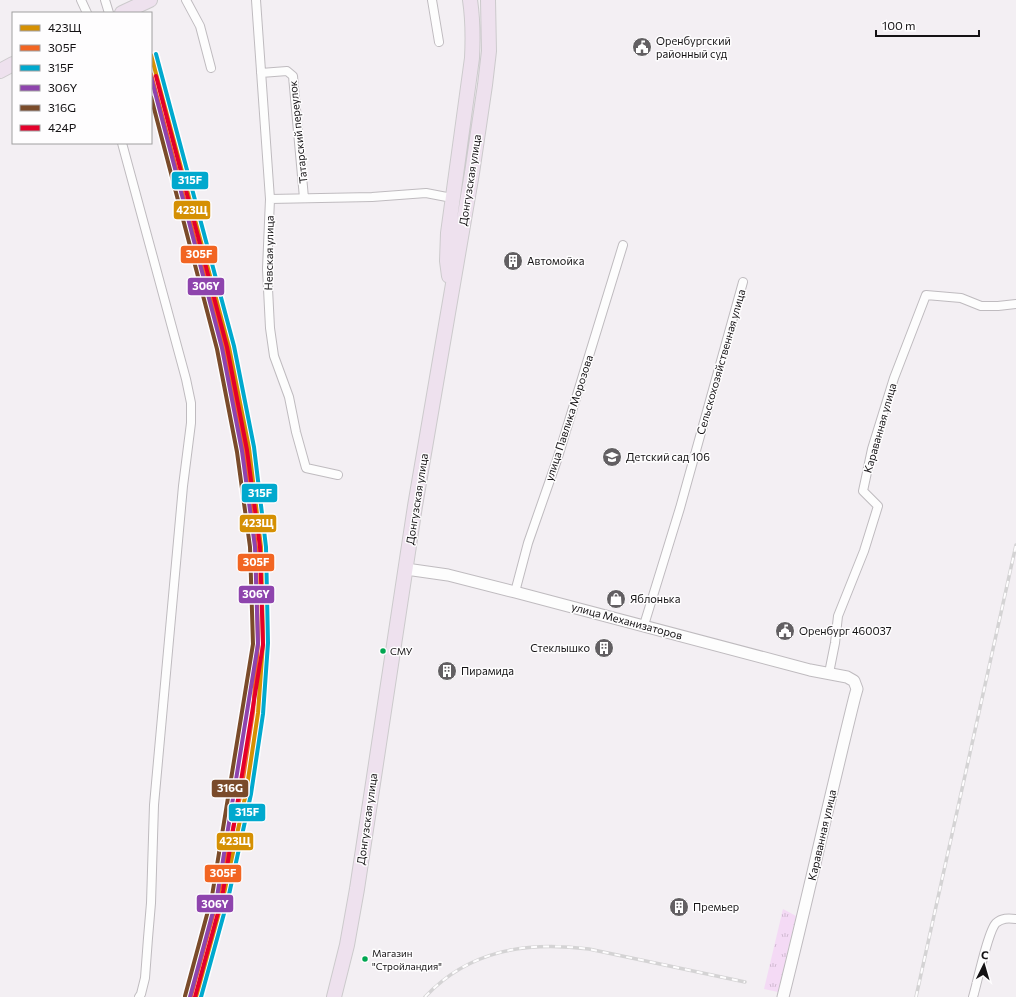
<svg xmlns="http://www.w3.org/2000/svg" width="1016" height="997" font-family="Commissioner,sans-serif">
  <defs>
    <pattern id="grass-tufts" width="24" height="20" patternUnits="userSpaceOnUse"><rect width="24" height="20" fill="#f4daf5"/><path d="M3 7l-1-3M5 7V3M7 7l1-3M15 17l-1-3M17 17v-4M19 17l1-3" fill="none" stroke="#d0bad1"/></pattern>
  </defs>
  <rect width="100%" height="100%" fill="#f3eff3"/>
  <path fill="url(#grass-tufts)" d="M 783,909 L 796,916 L 778,992 L 764,989 Z"/>
  <g fill="none" stroke-linecap="round" stroke-linejoin="round">
    <defs>
      <path id="street" d="M 81,0 L 87,13
        M 105,0 L 109,13
        M 186,0 L 200,26 L 211,68
        M 256,0 L 270,199 L 267,269 L 270,328 L 274,356 L 289,397 L 296,432 L 306,468 L 338,475
        M 432,0 L 439,42
        M 261,73 L 287,71 L 293,76 L 304,198
        M 122,143 L 186,379 L 191,403 L 191,423 L 183,486 L 154,805 L 151,903 L 148,938 L 145,978 L 141,994 L 139,997
        M 270,199 L 372,197 L 426,193 L 452,198
        M 515,592 L 528,543 L 557,460 L 623,245
        M 644,625 L 680,508 L 743,282
        M 829,673 L 835,643 L 838,616 L 864,551 L 878,506 L 863,491 L 872,449 L 894,378 L 926,295 L 961,298 L 981,306 L 998,306 L 1016,304
        M 973,997 C 977,984 988,931 996,923 C 1002,918 1008,918 1016,919"/>
      <path id="secondary" d="M 406,569 L 448,575 L 515,592 L 810,670 L 847,677 L 854,681 L 857,689 L 855,696 C 830,796 808,897 783,997"/>
      <path id="highway" d="M 122,13 L 150,0
        M 0,71 L 13,64
        M 449,276 L 447,261 L 448,233 L 472,58 C 473,38 473,20 470,0
        M 334,997 L 347,945 L 357,889 L 415,506 L 472,173 L 485,85 L 489,51 L 488,0"/>
    </defs>
    <use href="#street" stroke="#bfbbbf" stroke-width="10"/>
    <use href="#secondary" stroke="#bfbbbf" stroke-width="13"/>
    <use href="#highway" stroke="#cccacc" stroke-width="16"/>
    <use href="#street" stroke="#fdfdfd" stroke-width="8"/>
    <use href="#secondary" stroke="#fdfdfd" stroke-width="11"/>
    <use href="#highway" stroke="#eee1ee" stroke-width="14"/>
    <defs>
      <path id="rail" d="M 425,997 C 469,950 527,941 589,949 L 745,982
        M 916,997 L 1016,545"/>
    </defs>
    <use href="#rail" stroke="#d4d3d4" stroke-width="3.5"/>
    <use href="#rail" stroke="#fefdfe" stroke-width="2" stroke-dasharray="6" stroke-linecap="butt"/>
    <defs>
      <path id="rail-1" d="M 151,55 L 229,347 L 249,448 L 261,547 L 263,643 L 258,713 L 246,793 L 223,898 L 196,997"/>
      <path id="rail-2" d="M 151,74 L 224,348 L 244,449 L 256,547 L 258,643 L 253,712 L 241,792 L 218,897 L 191,996"/>
      <path id="rail-3" d="M 156,54 L 234,346 L 254,447 L 266,547 L 268,643 L 263,714 L 251,794 L 228,899 L 201,997"/>
      <path id="rail-4" d="M 151,77 L 222,348 L 242,451 L 255,547 L 258,644 L 217,897 L 190,997"/>
      <path id="rail-5" d="M 151,97 L 217,349 L 237,452 L 250,547 L 253,644 L 212,896 L 185,996"/>
      <path id="rail-6" d="M 156,76 L 227,347 L 247,450 L 260,547 L 263,645 L 222,898 L 195,997"/>
    </defs>
    <use href="#rail-1" stroke="#fefdfe" stroke-width="7"/>
    <use href="#rail-2" stroke="#fefdfe" stroke-width="7"/>
    <use href="#rail-3" stroke="#fefdfe" stroke-width="7"/>
    <use href="#rail-4" stroke="#fefdfe" stroke-width="7"/>
    <use href="#rail-5" stroke="#fefdfe" stroke-width="7"/>
    <use href="#rail-6" stroke="#fefdfe" stroke-width="7"/>
    <use href="#rail-1" stroke="#d59003" stroke-width="4"/>
    <use href="#rail-2" stroke="#f26522" stroke-width="4"/>
    <use href="#rail-3" stroke="#00a9ce" stroke-width="4"/>
    <use href="#rail-4" stroke="#8e44ad" stroke-width="4"/>
    <use href="#rail-5" stroke="#7a4b2a" stroke-width="4"/>
    <use href="#rail-6" stroke="#e4002b" stroke-width="4"/>
  </g>
  <defs>
    <symbol id="civic-disc" viewBox="-11 -11 22 22"><circle r="9.5" fill="#625f62" stroke="#fefdfe"/><path d="M-.6-6.5H3V-4.5H.6V-3L4-1V1h2V6H-6V1h2V-1L-.6-3ZM-1.2 2.5V6h2.4V2.5Z" fill="#fff"/></symbol>
    <symbol id="building-disc" viewBox="-11 -11 22 22"><circle r="9.5" fill="#625f62" stroke="#fefdfe"/><path d="M-4-6H4V6H1V3H-1V6H-4ZM-2.5-4.3h1.7v1.8h-1.7ZM.8-4.3h1.7v1.8H.8ZM-2.5-1h1.7V.8h-1.7ZM.8-1h1.7V.8H.8Z" fill="#fff"/></symbol>
    <symbol id="school-disc" viewBox="-11 -11 22 22"><circle r="9.5" fill="#625f62" stroke="#fefdfe"/><path d="M0-5L7-2L0 1L-7-2ZM-4 1L0 2.5L4 1V4Q0 6-4 4Z" fill="#fff"/></symbol>
    <symbol id="shop-disc" viewBox="-11 -11 22 22"><circle r="9.5" fill="#625f62" stroke="#fefdfe"/><path d="M-5-2.5h2.3a2.7 3.5 0 0 1 5.4 0H5L5.5 6h-11ZM-1.5-2.5h3a1.5 2.3 0 0 0-3 0Z" fill="#fff"/></symbol>
  </defs>
  <g fill-rule="evenodd">
    <use href="#civic-disc" x="631" y="36" width="22" height="22"/>
    <use href="#building-disc" x="502" y="250" width="22" height="22"/>
    <use href="#school-disc" x="601" y="446" width="22" height="22"/>
    <use href="#shop-disc" x="605" y="588" width="22" height="22"/>
    <use href="#civic-disc" x="774" y="620" width="22" height="22"/>
    <use href="#building-disc" x="593" y="637" width="22" height="22"/>
    <use href="#building-disc" x="436" y="660" width="22" height="22"/>
    <use href="#building-disc" x="668" y="896" width="22" height="22"/>
  </g>
  <g fill="#00a651" stroke="#fefdfe" stroke-width="1.5">
    <circle cx="383" cy="651" r="3.5"/>
    <circle cx="365" cy="959" r="3.5"/>
  </g>
  <g text-anchor="middle" stroke-width="3" stroke-linejoin="round" paint-order="stroke">
    <g font-size="10" fill="#141214" stroke="#fefdfe" text-anchor="start">
      <text x="390" y="655">СМУ</text>
      <text x="372" y="957">Магазин<tspan x="372" dy="13">"Стройландия"</tspan></text>
    </g>
    <g font-size="11" fill="#141214" stroke="#fefdfe" text-anchor="start">
      <text x="656" y="45">Оренбургский<tspan x="656" dy="13">районный суд</tspan></text>
      <text x="527" y="265">Автомойка</text>
      <text x="626" y="461">Детский сад 106</text>
      <text x="630" y="603">Яблонька</text>
      <text x="799" y="635">Оренбург 460037</text>
      <text x="590" y="652" text-anchor="end">Стеклышко</text>
      <text x="461" y="675">Пирамида</text>
      <text x="693" y="911">Премьер</text>
    </g>
    <g font-size="11" fill="#141214" stroke="#fefdfe">
      <text transform="translate(298 132) rotate(-96)" y="4">Татарский переулок</text>
      <text transform="translate(470 180) rotate(-81)" y="4">Донгузская улица</text>
      <text transform="translate(269 253) rotate(-89)" y="4">Невская улица</text>
      <text transform="translate(721 362) rotate(-74)" y="4">Сельскохозяйственная улица</text>
      <text transform="translate(569 418) rotate(-72)" y="4">улица Павлика Морозова</text>
      <text transform="translate(880 428) rotate(-74)" y="4">Караванная улица</text>
      <text transform="translate(417 499) rotate(-81)" y="4">Донгузская улица</text>
      <text transform="translate(627 621) rotate(15)" y="4">улица Механизаторов</text>
      <text transform="translate(367 819) rotate(-82)" y="4">Донгузская улица</text>
      <text transform="translate(822 835) rotate(-77)" y="4">Караванная улица</text>
    </g>
  </g>
  <g stroke="#fefdfe" stroke-width="1.5">
    <rect x="171" y="171" width="38" height="19" rx="4" fill="#00a9ce"/>
    <rect x="173" y="200" width="38" height="20" rx="4" fill="#d59003"/>
    <rect x="180" y="245" width="38" height="19" rx="4" fill="#f26522"/>
    <rect x="187" y="277" width="38" height="19" rx="4" fill="#8e44ad"/>
    <rect x="241" y="483" width="37" height="20" rx="4" fill="#00a9ce"/>
    <rect x="239" y="514" width="38" height="19" rx="4" fill="#d59003"/>
    <rect x="237" y="553" width="38" height="19" rx="4" fill="#f26522"/>
    <rect x="238" y="585" width="37" height="19" rx="4" fill="#8e44ad"/>
    <rect x="211" y="779" width="38" height="19" rx="4" fill="#7a4b2a"/>
    <rect x="228" y="803" width="38" height="19" rx="4" fill="#00a9ce"/>
    <rect x="216" y="832" width="38" height="19" rx="4" fill="#d59003"/>
    <rect x="204" y="864" width="38" height="19" rx="4" fill="#f26522"/>
    <rect x="196" y="894" width="38" height="19" rx="4" fill="#8e44ad"/>
  </g>
  <g font-size="11" text-anchor="middle" font-weight="bold" fill="#fff">
    <text x="190" y="184">315F</text>
    <text x="192" y="214">423Щ</text>
    <text x="199" y="258">305F</text>
    <text x="206" y="290">306Y</text>
    <text x="260" y="497">315F</text>
    <text x="258" y="527">423Щ</text>
    <text x="256" y="566">305F</text>
    <text x="256" y="598">306Y</text>
    <text x="230" y="792">316G</text>
    <text x="247" y="816">315F</text>
    <text x="235" y="845">423Щ</text>
    <text x="223" y="877">305F</text>
    <text x="215" y="908">306Y</text>
  </g>
  <rect x="12" y="12" width="140" height="132" fill="#fefdfe" stroke="#a09fa0"/>
  <rect x="20" y="25" width="20" height="6" fill="#d59003" stroke="#a09fa0"/>
  <text x="48" y="32" font-size="12" fill="#141214">423Щ</text>
  <rect x="20" y="45" width="20" height="6" fill="#f26522" stroke="#a09fa0"/>
  <text x="48" y="52" font-size="12" fill="#141214">305F</text>
  <rect x="20" y="65" width="20" height="6" fill="#00a9ce" stroke="#a09fa0"/>
  <text x="48" y="72" font-size="12" fill="#141214">315F</text>
  <rect x="20" y="85" width="20" height="6" fill="#8e44ad" stroke="#a09fa0"/>
  <text x="48" y="92" font-size="12" fill="#141214">306Y</text>
  <rect x="20" y="105" width="20" height="6" fill="#7a4b2a" stroke="#a09fa0"/>
  <text x="48" y="112" font-size="12" fill="#141214">316G</text>
  <rect x="20" y="125" width="20" height="6" fill="#e4002b" stroke="#a09fa0"/>
  <text x="48" y="132" font-size="12" fill="#141214">424Р</text>
  <g transform="translate(984 965) rotate(5)" stroke="#fefdfe" stroke-width="3" paint-order="stroke">
  <path d="M0-3L7 15L0 10L-7 15Z" fill="#141214"/>
  <text y="-6" font-size="11" font-weight="bold" text-anchor="middle" fill="#141214">С</text>
  </g>
  <path d="M876 30v6h103v-6" fill="none" stroke="#141214" stroke-width="2"/>
  <text x="882" y="30" font-size="12" fill="#141214" stroke="#fefdfe" stroke-width="3" paint-order="stroke">100 m</text>
</svg>
